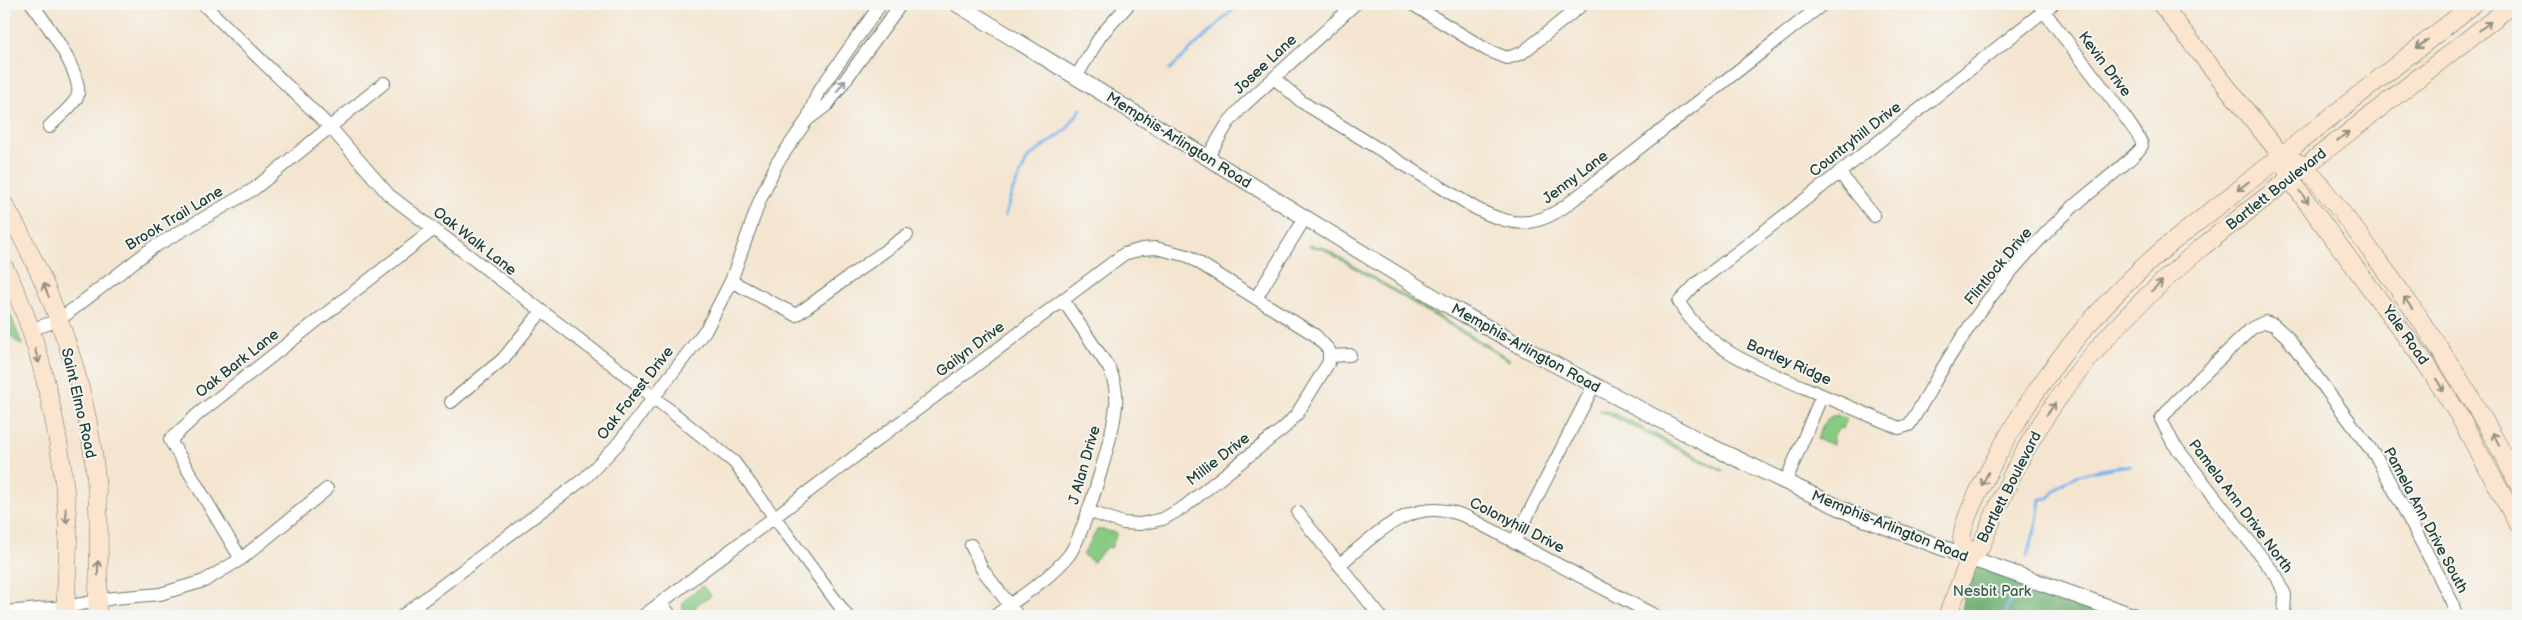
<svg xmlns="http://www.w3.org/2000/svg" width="2522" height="620" font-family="'Balsamiq Sans',sans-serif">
  <rect width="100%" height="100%" fill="#f6f6f2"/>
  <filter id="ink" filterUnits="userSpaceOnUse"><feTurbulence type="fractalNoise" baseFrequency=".02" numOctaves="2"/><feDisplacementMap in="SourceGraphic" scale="10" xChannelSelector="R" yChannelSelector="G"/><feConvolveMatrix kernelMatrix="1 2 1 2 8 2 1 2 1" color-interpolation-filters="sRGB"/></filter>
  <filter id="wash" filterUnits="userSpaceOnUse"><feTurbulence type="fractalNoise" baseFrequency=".0096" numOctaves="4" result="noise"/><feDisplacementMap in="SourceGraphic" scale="20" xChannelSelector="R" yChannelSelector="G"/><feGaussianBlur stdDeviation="1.12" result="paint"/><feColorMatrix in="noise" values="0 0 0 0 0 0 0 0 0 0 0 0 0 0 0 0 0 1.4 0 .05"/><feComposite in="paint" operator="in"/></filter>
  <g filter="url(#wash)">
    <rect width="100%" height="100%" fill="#f4e5d0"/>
    <path fill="#87ca82" stroke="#53845b" d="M 1309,245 L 1323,247 L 1510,359 L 1509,361 L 1321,248 L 1310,247 Z
      M 4,297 L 22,345 C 5,338 4,314 4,297 Z
      M 1599,410 L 1614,413 L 1723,470 L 1723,472 Z
      M 1837,415 L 1847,419 L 1843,429 L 1839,428 L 1833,437 L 1833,445 L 1817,439 C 1822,428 1824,416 1837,415 Z
      M 1097,530 L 1103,530 L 1117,533 L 1111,548 L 1107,547 L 1093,562 L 1083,555 Z
      M 703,586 L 711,596 L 696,605 L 696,610 L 685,616 C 676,601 692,594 703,586 Z"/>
    <path fill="#6dae70" stroke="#467652" d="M 1970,557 L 2135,616 L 1961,616 Z"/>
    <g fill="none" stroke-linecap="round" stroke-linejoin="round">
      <path stroke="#7cb8ee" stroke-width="3" d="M 1169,70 L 1239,4
        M 1005,215 L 1012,192 L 1028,158 L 1066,130 L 1081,109
        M 2027,556 L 2036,527 L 2040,499 L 2049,498 C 2065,471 2102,470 2130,465
        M 2004,616 L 2012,593"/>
    </g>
  </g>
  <g filter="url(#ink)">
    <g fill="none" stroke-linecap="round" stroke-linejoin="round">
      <defs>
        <path id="minor" d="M 32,4 C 44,20 89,82 76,99 C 70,109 57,118 49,127
          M 203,4 L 330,127 L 389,195 L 622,372 L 734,462 L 847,616
          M 1412,4 L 1487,50 L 1507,58 L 1522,53 L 1583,4
          M 2038,4 L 2044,11 C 2055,27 2143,136 2142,145 C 2142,152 2085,196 2075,205 C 2029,247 1987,297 1954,350 C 1938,374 1925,401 1909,425 L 1899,428 C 1867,414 1835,401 1803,387 C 1756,367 1706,349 1679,302 L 1696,284 C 1813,195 1928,102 2044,11 L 2053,4
          M 1076,77 L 1101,35 L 1129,4
          M 1274,78 L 1302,102 L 1475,208 C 1508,225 1531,230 1564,207 L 1823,4
          M 807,120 L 827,105 L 901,4
          M 1207,158 L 1228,123 L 1242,107 L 1355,4
          M 1839,172 L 1874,216
          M 731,281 L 796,315 L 907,235
          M 1256,298 L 1305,218
          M 30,330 L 59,320 L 152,248 L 254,189 L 384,83
          M 1330,356 L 1350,355
          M 451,402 L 503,359 L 541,312
          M 1785,483 L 1822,395
          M 1298,513 L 1380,616
          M 1514,542 L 1594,385
          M 971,545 L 982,569 L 1018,616
          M 241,559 L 170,440 L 198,414 L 434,229
          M 1339,565 C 1379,532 1412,494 1467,517 L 1656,616
          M 661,603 L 671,616
          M 4,612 L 65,607 L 114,598 L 160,594 L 204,581 L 241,559 L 327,489
          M 402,616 L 585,478 L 617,445 L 707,328 L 731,281 L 760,200 L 777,163 L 807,120 L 818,92 L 881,4
          M 643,616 L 1124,254 L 1142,249 L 1156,248 L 1188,256 L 1315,335 L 1329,350 L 1329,362 L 1297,414 L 1285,427 L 1184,507 L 1163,519 L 1140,524 L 1123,523 L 1088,511
          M 995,616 C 1019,597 1050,579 1069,555 C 1084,535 1114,432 1116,405 C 1117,393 1114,379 1109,368 L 1063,300
          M 2284,616 L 2285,595 L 2277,577 L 2173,443 L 2161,419 L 2175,402 L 2252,328 L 2265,322 L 2274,325 L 2287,337 L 2377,458 L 2438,574 L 2452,602 L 2456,616"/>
        <path id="tertiary" d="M 957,4 L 1449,306 L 1522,347 L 1708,445 L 1857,516 L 1970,558 L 2134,616"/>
        <path id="secondary" d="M 2161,4 L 2281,155 L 2290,179 L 2427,365 L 2458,414 L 2518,524
          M 2296,162 L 2305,166 L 2314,177 C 2390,273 2463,374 2518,483
          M 4,204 C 54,290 90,391 97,491 C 100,532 99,575 97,616
          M 4,267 C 42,338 66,456 68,536 C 68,563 66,590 65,616
          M 1970,558 C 1968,552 1962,543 1962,537 C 1963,520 1980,488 1988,473 C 2032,386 2091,311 2166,247 L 2474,4
          M 1947,616 L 1970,558 L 1981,546 C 1995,513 2008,480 2026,449 C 2071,369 2133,305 2202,247 L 2513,4"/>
      </defs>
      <use href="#minor" stroke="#6a786b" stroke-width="14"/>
      <use href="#tertiary" stroke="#6a786b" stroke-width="17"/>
      <use href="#secondary" stroke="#6a786b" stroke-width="19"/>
      <use href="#minor" stroke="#fff" stroke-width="12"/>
      <use href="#tertiary" stroke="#fff" stroke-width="15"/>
      <use href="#secondary" stroke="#fce5cf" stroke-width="18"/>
    </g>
    <defs><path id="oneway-shaft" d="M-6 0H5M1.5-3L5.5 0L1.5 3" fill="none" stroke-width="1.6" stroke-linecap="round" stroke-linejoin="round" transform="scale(1.25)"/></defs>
    <g stroke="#8e9182">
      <use href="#oneway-shaft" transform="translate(2485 26) rotate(-39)"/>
      <use href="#oneway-shaft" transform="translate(2422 44) rotate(142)"/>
      <use href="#oneway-shaft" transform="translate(2343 136) rotate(-38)"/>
      <use href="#oneway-shaft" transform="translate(2243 186) rotate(142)"/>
      <use href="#oneway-shaft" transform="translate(2304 197) rotate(53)"/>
      <use href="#oneway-shaft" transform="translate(2157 286) rotate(-43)"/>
      <use href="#oneway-shaft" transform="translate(46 290) rotate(-112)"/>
      <use href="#oneway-shaft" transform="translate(2408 303) rotate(-125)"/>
      <use href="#oneway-shaft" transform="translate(37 356) rotate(74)"/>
      <use href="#oneway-shaft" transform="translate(2440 385) rotate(58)"/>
      <use href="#oneway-shaft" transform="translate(2051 409) rotate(-55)"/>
      <use href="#oneway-shaft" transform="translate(2496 439) rotate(-118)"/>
      <use href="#oneway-shaft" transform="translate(1985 479) rotate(117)"/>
      <use href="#oneway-shaft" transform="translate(66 516) rotate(86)"/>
      <use href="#oneway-shaft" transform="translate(98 568) rotate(-90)"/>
    </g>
    <use stroke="#8f9e9a" href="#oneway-shaft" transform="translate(841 86) rotate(-54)"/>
  </g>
  <g text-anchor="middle" stroke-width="4" stroke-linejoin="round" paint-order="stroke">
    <g font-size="15" fill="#1f3d34" stroke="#f6f6f2">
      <text transform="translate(1265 64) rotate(-43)" y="5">Josee Lane</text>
      <text transform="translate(2105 64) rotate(53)" y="5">Kevin Drive</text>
      <text transform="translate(1855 139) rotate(-38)" y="5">Countryhill Drive</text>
      <text transform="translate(1179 140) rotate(32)" y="5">Memphis-Arlington Road</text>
      <text transform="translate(1575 177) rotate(-37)" y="5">Jenny Lane</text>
      <text transform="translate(2276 189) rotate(-38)" y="5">Bartlett Boulevard</text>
      <text transform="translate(174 218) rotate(-31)" y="5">Brook Trail Lane</text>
      <text transform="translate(475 241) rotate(38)" y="5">Oak Walk Lane</text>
      <text transform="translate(1998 266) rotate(-50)" y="5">Flintlock Drive</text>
      <text transform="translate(2406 335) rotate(55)" y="5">Yale Road</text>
      <text transform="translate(1526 348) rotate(29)" y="5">Memphis-Arlington Road</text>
      <text transform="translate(970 349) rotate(-37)" y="5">Gailyn Drive</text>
      <text transform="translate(1789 362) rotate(24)" y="5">Bartley Ridge</text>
      <text transform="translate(237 363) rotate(-38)" y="5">Oak Bark Lane</text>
      <text transform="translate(635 393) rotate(-52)" y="5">Oak Forest Drive</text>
      <text transform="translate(79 403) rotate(77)" y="5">Saint Elmo Road</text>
      <text transform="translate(1218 459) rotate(-38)" y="5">Millie Drive</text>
      <text transform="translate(1084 465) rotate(-74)" y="5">J Alan Drive</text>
      <text transform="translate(2009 487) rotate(-63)" y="5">Bartlett Boulevard</text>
      <text transform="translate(2241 506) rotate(53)" y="5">Pamela Ann Drive North</text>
      <text transform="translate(2426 520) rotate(62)" y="5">Pamela Ann Drive South</text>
      <text transform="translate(1517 525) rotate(27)" y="5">Colonyhill Drive</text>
      <text transform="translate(1890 526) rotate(22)" y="5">Memphis-Arlington Road</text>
    </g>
    <g font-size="15" fill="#396048" stroke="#f6f6f2">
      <text x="1992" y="596">Nesbit Park</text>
    </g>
  </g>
  <rect width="2522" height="620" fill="none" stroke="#f6f6f2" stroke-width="20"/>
</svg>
